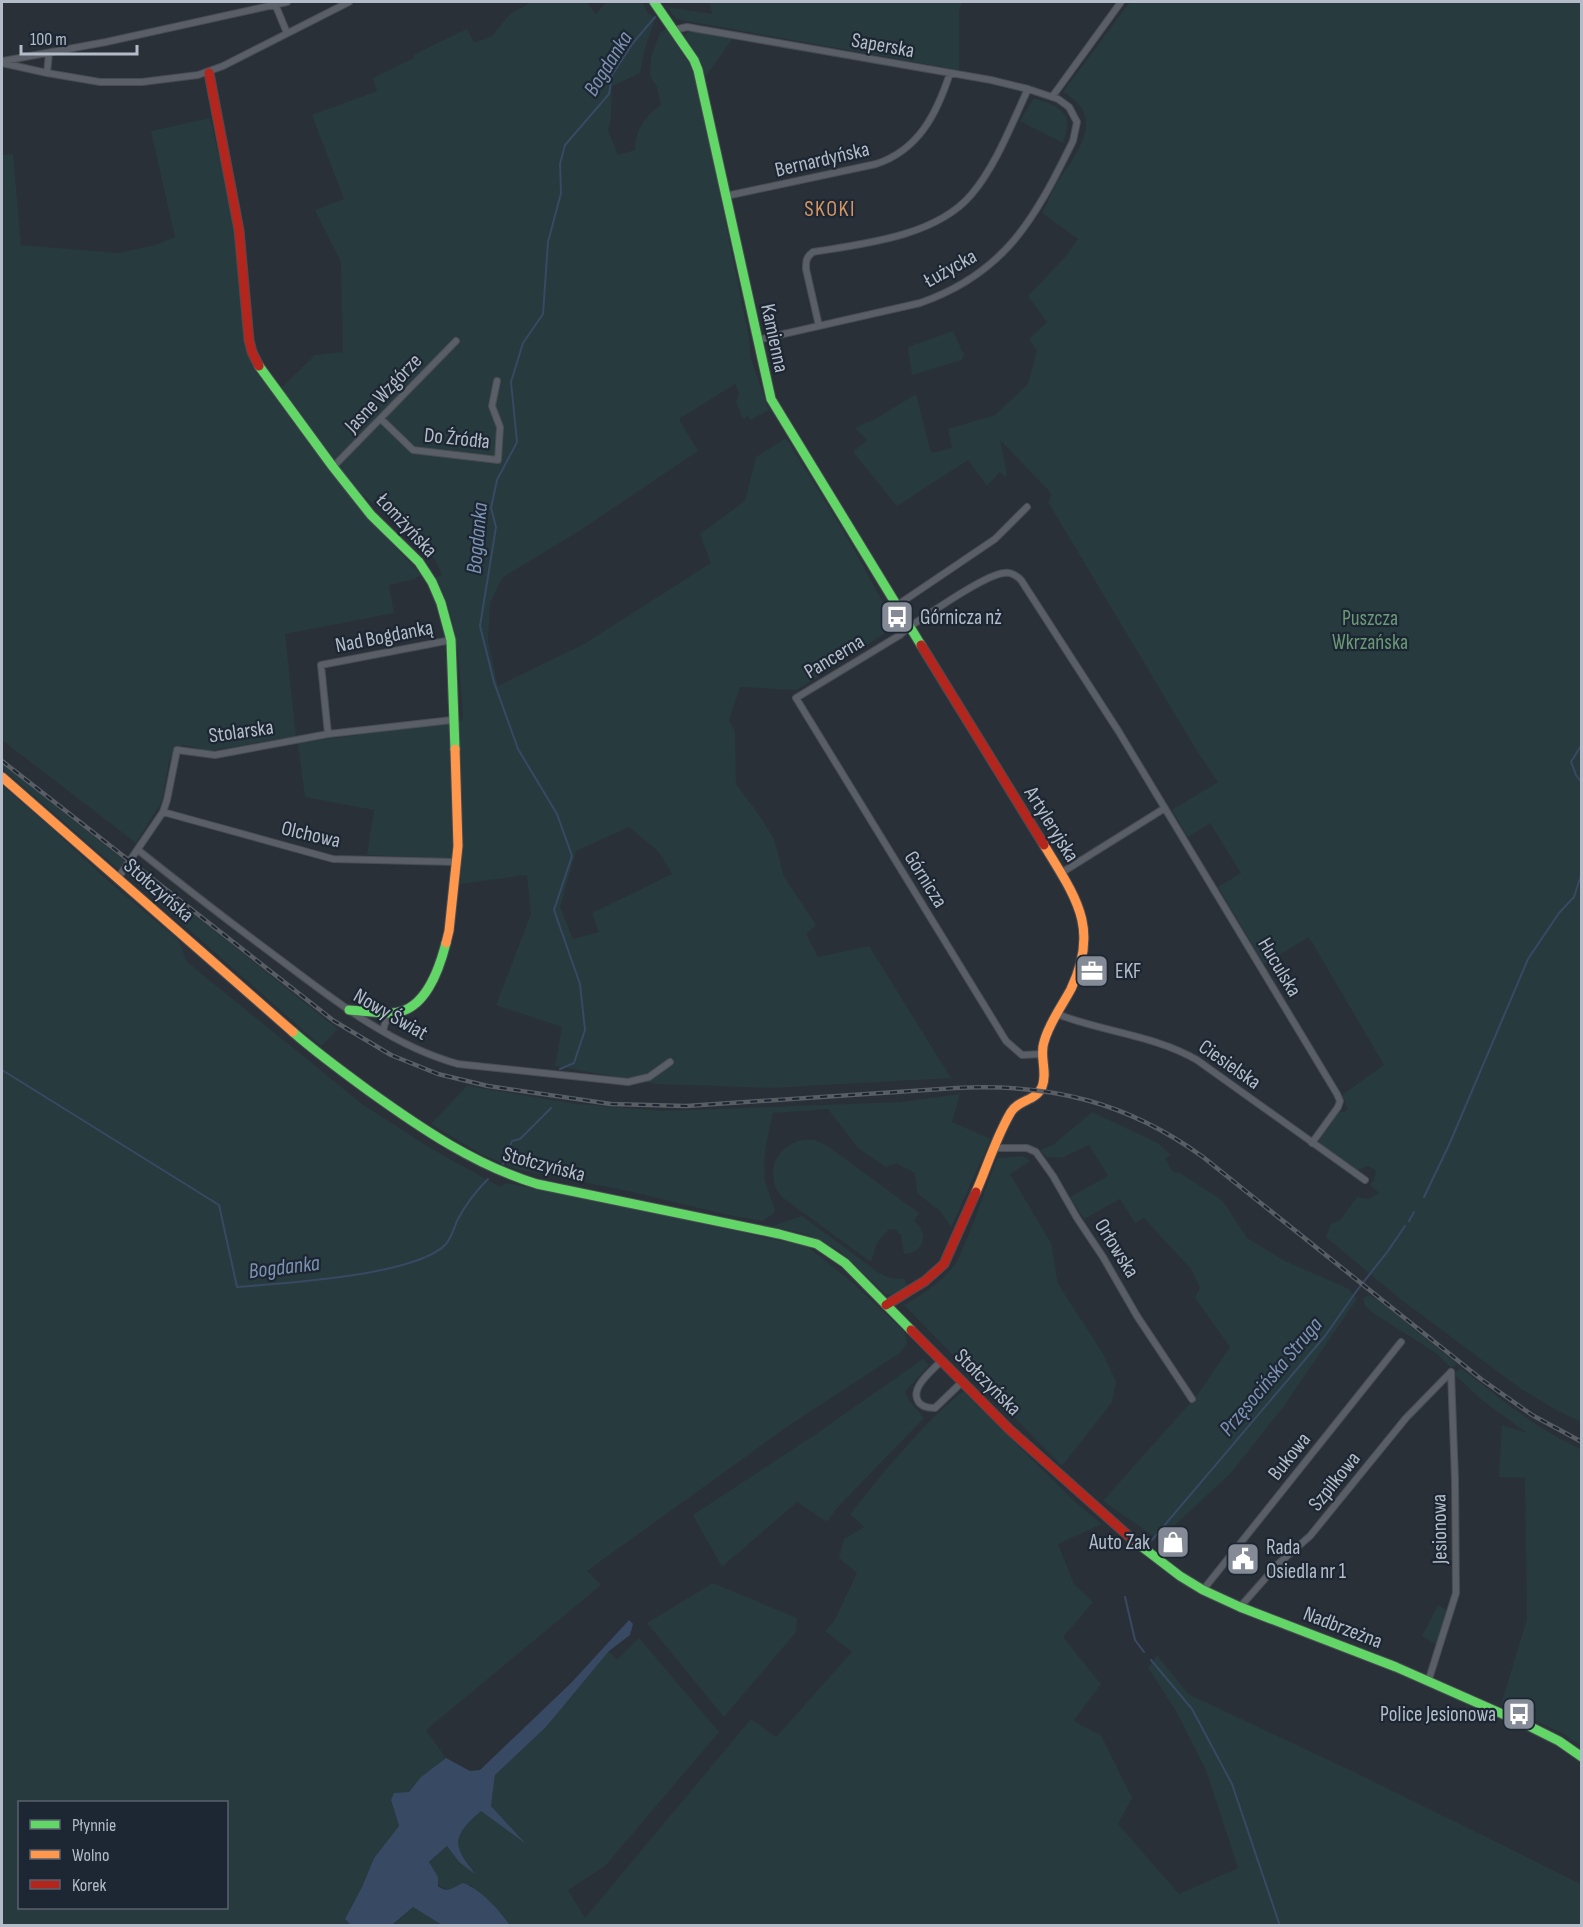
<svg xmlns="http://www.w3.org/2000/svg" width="1583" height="1927" font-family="'Sofia Sans Condensed',sans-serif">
  <rect width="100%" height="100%" fill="#2a3038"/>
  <path fill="#273a3e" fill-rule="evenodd" d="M 528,2 L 587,2 L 596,14 L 606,2 L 642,2 L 648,13 L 656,18 L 645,47 L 640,73 L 612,86 L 611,117 L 608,130 L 618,155 L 635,150 C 635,130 645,116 661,105 L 657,87 L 650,76 L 651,57 L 660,33 L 666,29 L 691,66 L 699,92 L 749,338 L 751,359 L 769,410 L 750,420 L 748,416 L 743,419 L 736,402 L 739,394 L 735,384 L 679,419 L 698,451 L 579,531 L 502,578 L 490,603 L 488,642 L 498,686 L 584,644 L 711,563 L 700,534 L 745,501 L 756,457 L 786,438 L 847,537 L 896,626 L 797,690 L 740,687 L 729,720 L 735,731 L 736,784 L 759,815 L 774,839 L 784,877 L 816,925 L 806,934 L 818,957 L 869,946 L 951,1078 L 770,1088 L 657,1084 L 555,1066 L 562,1027 L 496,1005 L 531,914 L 527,875 L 460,884 L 461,859 L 367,855 L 374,810 L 305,797 L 298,743 L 462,721 L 463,715 C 459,666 459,622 436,577 L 442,575 L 435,559 L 354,487 L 280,389 L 315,355 L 343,352 L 341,262 L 315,210 L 344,199 L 312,115 L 377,91 L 373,78 L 414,58 L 413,55 L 467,29 L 474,43 L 492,36 L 510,14 L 528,4 ZM 629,827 L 659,852 L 672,874 L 592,913 L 599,932 L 573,939 L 560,907 L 576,851 Z
    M 710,2 L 962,2 L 959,11 L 959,70 L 676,19 L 667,7 L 712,14 Z
    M 1130,2 L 1581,2 L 1581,1422 L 1556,1410 L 1521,1389 L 1399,1298 L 1326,1237 L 1331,1224 L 1340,1220 L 1357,1197 L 1368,1199 L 1379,1193 L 1370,1185 L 1374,1180 L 1376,1170 L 1368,1166 L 1357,1170 L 1318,1142 L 1339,1112 L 1344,1112 L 1348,1109 L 1342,1095 L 1384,1065 L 1309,937 L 1264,964 L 1218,887 L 1241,873 L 1210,823 L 1188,837 L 1172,810 L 1218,782 L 1197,751 L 1048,502 L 1052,494 L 1000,440 L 1007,474 L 1005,477 L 1000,472 L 987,486 L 968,460 L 897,506 L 853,452 L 867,440 L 855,428 L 877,418 L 916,394 L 931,453 L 952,448 L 948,429 L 995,415 L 1028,384 L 1037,350 L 1029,339 L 1047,322 L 1028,296 L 1065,257 L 1078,239 L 1042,213 C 1049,200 1054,186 1062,175 C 1082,146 1104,115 1063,92 Z
    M 690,31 L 733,38 L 706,76 L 700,60 L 684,35 Z
    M 1033,99 C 1039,99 1042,101 1048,103 C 1070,112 1070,122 1063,143 L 1020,121 Z
    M 210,118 L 233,217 L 239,259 L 245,344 L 253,367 L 358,507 L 421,575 L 415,579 L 389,585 L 394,613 L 285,634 L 296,736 L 209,751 L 183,745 L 176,748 L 169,761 L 162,801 L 136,843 L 2,740 L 2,155 L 13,154 L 21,245 L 118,253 L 155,245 L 175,237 L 151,131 Z
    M 953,331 L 964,355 L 962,360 L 912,375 L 908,347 Z
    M 2,763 L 125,861 L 119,870 L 2,768 Z
    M 2,785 L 48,825 L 105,878 L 178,940 L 187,962 L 362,1104 L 427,1146 L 500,1187 L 506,1183 L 624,1206 L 808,1247 L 852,1282 L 904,1331 L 907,1343 L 900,1353 L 794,1422 L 587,1571 L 601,1585 L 426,1730 L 446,1758 L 421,1777 L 409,1792 L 391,1801 L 399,1826 L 374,1858 L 362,1887 L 345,1919 L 351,1925 L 2,1925 ZM 20,1802 L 226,1802 L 226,1908 L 20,1908 Z
    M 134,867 L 338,1029 L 321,1046 L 127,875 Z
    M 467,1086 L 576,1104 L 664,1111 L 902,1102 L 960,1094 L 952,1122 L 991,1139 L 951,1227 L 941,1212 L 917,1193 L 915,1173 L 896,1163 L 886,1167 L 858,1148 L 828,1109 L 773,1113 C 768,1134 762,1159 765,1180 C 767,1191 773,1200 775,1212 L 763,1221 L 728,1215 L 628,1191 L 516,1169 L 481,1154 L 431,1124 Z
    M 1092,1112 L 1158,1143 L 1171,1155 L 1165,1158 L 1173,1172 L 1180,1173 L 1222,1200 L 1247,1238 L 1285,1261 L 1349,1289 L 1357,1299 L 1284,1406 L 1230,1474 L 1159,1540 L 1103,1501 L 1198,1394 L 1230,1347 L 1195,1298 L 1200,1288 L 1192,1270 L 1144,1218 L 1135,1223 L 1120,1199 L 1084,1219 L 1070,1197 L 1108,1176 L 1089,1145 L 1061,1158 L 1047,1157 L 1040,1150 L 1053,1145 Z
    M 803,1140 L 814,1140 L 826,1145 L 919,1213 L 914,1221 C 930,1233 924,1253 904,1254 L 901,1235 L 895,1229 L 888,1230 L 877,1243 L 871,1262 L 783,1198 C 763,1176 775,1145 803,1140 Z
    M 1023,1156 L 1030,1161 L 1010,1174 L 1051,1243 L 1058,1284 L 1102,1352 L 1116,1381 L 1112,1402 L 1062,1466 L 904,1305 C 923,1294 949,1278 959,1257 C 974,1225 985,1190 997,1158 Z
    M 802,1216 L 879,1273 L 890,1278 L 905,1279 L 906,1287 L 891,1295 L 885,1294 L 839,1250 L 809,1235 L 772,1226 Z
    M 1368,1295 L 1377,1299 L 1457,1364 L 1451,1368 L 1436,1353 L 1373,1313 L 1366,1307 L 1363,1299 Z
    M 923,1359 L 929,1365 L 905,1392 L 908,1399 L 924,1418 L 836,1509 L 827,1522 L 797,1502 L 722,1567 L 693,1515 L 816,1434 Z
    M 1461,1368 C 1499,1397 1537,1430 1581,1449 L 1581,1746 L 1562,1733 L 1501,1705 L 1527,1619 L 1525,1478 L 1499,1477 L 1502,1425 L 1527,1433 L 1483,1401 L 1454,1374 Z
    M 963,1391 L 1074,1501 L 1102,1524 L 1058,1544 L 1074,1584 L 1093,1602 L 1063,1637 L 1101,1684 L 1074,1720 L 1080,1725 L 1101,1735 L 1132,1798 L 1118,1824 L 1179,1894 L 1238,1868 L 1206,1770 L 1175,1709 L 1148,1668 L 1157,1655 L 1188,1694 L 1354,1772 L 1581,1884 L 1581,1925 L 510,1925 L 503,1915 L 471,1885 C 439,1892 441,1893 429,1863 L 447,1846 L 459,1862 L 474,1872 C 469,1865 460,1855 458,1847 C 455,1833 473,1819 481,1810 L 522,1841 L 491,1806 L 495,1775 L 546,1727 L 609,1651 L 617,1660 L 639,1638 L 719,1732 L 605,1866 L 568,1890 L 585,1918 L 751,1719 L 776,1737 L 852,1652 L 825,1631 L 833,1623 L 857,1573 L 839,1558 L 844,1539 L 864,1527 L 850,1514 C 885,1471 920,1426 963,1391 Z
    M 713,1583 L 797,1618 L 796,1632 L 724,1717 L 647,1623 Z
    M 1438,1605 L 1448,1611 L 1437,1645 L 1422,1636 Z
    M 413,1907 L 442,1925 L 392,1926 Z"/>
  <path fill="#384963" d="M 629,1620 L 633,1624 L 630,1635 L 609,1651 L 546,1727 L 495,1775 L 491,1806 L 526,1844 L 481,1811 C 472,1819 454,1834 459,1848 C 461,1857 470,1866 475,1874 L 459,1862 L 447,1846 L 429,1862 L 438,1877 L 438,1886 C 447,1894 454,1887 463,1883 C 481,1889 499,1910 510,1925 L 442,1925 L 413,1907 L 392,1925 L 351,1925 L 345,1919 L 362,1887 L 374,1858 L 399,1826 L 391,1800 L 394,1793 L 409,1792 L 421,1777 L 446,1758 L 470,1771 L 480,1770 L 571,1683 Z"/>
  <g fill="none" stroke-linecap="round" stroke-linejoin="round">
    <path stroke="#384963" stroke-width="2" d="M 1582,744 L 1571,762 L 1576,775 L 1582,783
      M 560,1069 L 574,1063 L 585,1030 L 580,984 L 554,910 L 572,856 L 557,814 L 518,749 L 494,682 L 480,626 L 496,527 L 491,508 L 497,480 L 517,442 L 511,382 L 523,343 L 543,314 L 548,242 L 561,193 L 560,164 L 565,145 L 609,94 L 612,75 L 633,43 L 655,17
      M 2,1070 L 219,1205 L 237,1287 C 283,1283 416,1276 446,1244 C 452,1237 454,1227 458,1219 C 466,1204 476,1191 488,1179
      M 503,1164 L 512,1141 L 520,1139 L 551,1108
      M 1424,1197 L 1449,1145 L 1528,959 L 1559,913 L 1574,897 L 1582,872
      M 1409,1221 L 1414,1212
      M 1152,1540 L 1325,1336 L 1358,1289 L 1388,1251 L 1405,1226
      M 1125,1597 L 1135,1640 L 1144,1652
      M 1151,1660 L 1192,1709 L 1232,1784 L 1280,1926"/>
    <defs>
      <path id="street" d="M 275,4 L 287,33
        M 674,30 L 687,27 L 991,80 L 1028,89 L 1058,99 L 1069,107 L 1077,122 L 1073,141 C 1035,218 1006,273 920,303 L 757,340
        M 3,61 L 106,42 L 287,2
        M 2,63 L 47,73 L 100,82 L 142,82 L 198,75 L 223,66 L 349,2
        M 47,73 L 49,53
        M 1052,97 L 1121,2
        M 726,196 L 876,164 C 919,150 937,113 950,73
        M 819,326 L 806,269 C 806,261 806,257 813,252 C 864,244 936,236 971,195 C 996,166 1012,123 1028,89
        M 381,419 L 413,450 L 498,460 L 500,427 L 492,406 L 497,381
        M 333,467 L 456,341
        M 896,606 L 995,539 L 1027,507
        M 328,734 L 321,665 L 451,640
        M 163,812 L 333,859 L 455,862
        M 138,850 C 187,889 236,927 286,964 C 339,1004 393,1046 458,1064 L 628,1082 L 649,1077 L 670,1062
        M 1061,873 L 1165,808
        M 118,878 L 163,812 L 167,800 L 177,750 L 215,755 L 328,734 L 452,720
        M 1057,1014 C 1103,1032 1154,1035 1197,1060 L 1365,1180
        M 383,1031 L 385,1023 L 393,1013
        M 1042,1054 L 1022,1055 L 1006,1041 L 796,698 L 900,635 L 909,627 C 928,615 984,575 1004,573 C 1011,572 1016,575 1021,580 L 1119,732 L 1337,1094 L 1340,1101 L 1338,1107 L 1312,1143
        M 994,1148 L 1027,1148 L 1036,1152 L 1053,1176 L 1077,1218 L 1103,1257 L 1137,1316 L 1192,1399
        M 941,1361 C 933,1370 910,1387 918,1401 C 921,1407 928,1408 935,1408 L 962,1382
        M 1203,1590 L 1401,1342
        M 1240,1607 L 1278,1564 L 1310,1536 L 1406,1418 L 1451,1372
        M 1428,1682 L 1456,1593 L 1455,1479 L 1451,1372"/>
      <path id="fast" d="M 654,2 L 694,60 L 698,70 L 771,399 L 921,645
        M 259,366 L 333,467 L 371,515 L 419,562 L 432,582 L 441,603 L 451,640 L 455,749
        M 349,1010 C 363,1011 378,1013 392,1013 C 425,1012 439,970 446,943
        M 293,1032 C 317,1053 343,1072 369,1091 C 422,1129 475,1165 537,1184 L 779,1234 L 817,1244 L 845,1263 L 911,1330
        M 1133,1540 L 1180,1576 L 1203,1590 L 1240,1607 L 1396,1667 L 1525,1724 L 1559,1741 L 1582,1757"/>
      <path id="slow" d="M 2,777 L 293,1032
        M 446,943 L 449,931 L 458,846 L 455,749
        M 976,1192 C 987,1167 997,1135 1011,1112 C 1018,1100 1036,1101 1042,1087 C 1048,1072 1039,1056 1044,1042 C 1049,1023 1062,1006 1071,989 C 1100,928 1076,898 1044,845"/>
      <path id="jam" d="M 209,73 L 239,230 L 249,340 L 252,352 L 259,366
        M 921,645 L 1044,845
        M 886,1305 L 925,1281 L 944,1264 L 976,1192
        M 911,1330 L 1010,1430 L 1133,1540"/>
    </defs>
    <use href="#street" stroke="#484c53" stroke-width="8"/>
    <use href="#fast" stroke="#484c53" stroke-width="11"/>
    <use href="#slow" stroke="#484c53" stroke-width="11"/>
    <use href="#jam" stroke="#484c53" stroke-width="11"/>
    <use href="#street" stroke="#5a5e66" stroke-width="6"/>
    <use href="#fast" stroke="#63d668" stroke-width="9"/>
    <use href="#slow" stroke="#ff974d" stroke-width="9"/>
    <use href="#jam" stroke="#b3261e" stroke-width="9"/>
    <defs>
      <path id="rail" d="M 2,761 L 334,1021 L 391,1055 L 438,1074 L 488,1086 L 611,1104 L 686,1106 L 956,1088 C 1050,1083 1127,1102 1203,1157 L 1481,1379 L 1532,1415 L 1582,1442"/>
    </defs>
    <use href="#rail" stroke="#595d64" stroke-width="4.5"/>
    <use href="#rail" stroke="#1d2633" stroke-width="2" stroke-dasharray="7" stroke-linecap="butt"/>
  </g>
  <defs>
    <symbol id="bus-square" viewBox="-11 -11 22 22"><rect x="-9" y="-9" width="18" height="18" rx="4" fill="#848b96" stroke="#1d2633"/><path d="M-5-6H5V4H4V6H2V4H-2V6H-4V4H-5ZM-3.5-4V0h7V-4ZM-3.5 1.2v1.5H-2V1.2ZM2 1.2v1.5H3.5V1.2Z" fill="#fff"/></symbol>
    <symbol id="office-square" viewBox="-11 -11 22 22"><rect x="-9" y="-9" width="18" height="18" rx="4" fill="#848b96" stroke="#1d2633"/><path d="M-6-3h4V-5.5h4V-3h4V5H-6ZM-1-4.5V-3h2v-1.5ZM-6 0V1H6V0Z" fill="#fff"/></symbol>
    <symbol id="shop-square" viewBox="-11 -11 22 22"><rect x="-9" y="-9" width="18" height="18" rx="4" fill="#848b96" stroke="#1d2633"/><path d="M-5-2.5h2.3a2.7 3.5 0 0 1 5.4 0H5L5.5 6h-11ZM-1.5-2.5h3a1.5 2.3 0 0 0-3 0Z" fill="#fff"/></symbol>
    <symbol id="civic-square" viewBox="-11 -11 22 22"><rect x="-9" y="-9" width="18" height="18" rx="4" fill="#848b96" stroke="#1d2633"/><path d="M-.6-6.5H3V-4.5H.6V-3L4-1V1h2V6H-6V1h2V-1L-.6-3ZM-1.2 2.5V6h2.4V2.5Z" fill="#fff"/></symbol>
  </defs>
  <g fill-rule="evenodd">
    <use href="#bus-square" x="878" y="598" width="38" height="38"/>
    <use href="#office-square" x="1073" y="952" width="38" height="38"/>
    <use href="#shop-square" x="1154" y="1523" width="38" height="38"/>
    <use href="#civic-square" x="1224" y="1540" width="38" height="38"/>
    <use href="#bus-square" x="1500" y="1695" width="38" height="38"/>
  </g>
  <g text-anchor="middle" stroke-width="4.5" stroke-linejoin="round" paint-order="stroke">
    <g font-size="21" fill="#b4bcc9" stroke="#1d2633">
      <text transform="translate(883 45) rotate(10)" y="7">Saperska</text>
      <text transform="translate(822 159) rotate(-13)" y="7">Bernardyńska</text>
      <text transform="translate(950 268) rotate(-29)" y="7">Łużycka</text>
      <text transform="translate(775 338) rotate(78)" y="7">Kamienna</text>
      <text transform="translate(383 393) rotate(-46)" y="7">Jasne Wzgórze</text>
      <text transform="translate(457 438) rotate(6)" y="7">Do Źródła</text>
      <text transform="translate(407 525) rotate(47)" y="7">Łomżyńska</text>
      <text transform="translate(384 636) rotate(-11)" y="7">Nad Bogdanką</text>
      <text transform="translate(834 656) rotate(-31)" y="7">Pancerna</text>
      <text transform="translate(241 731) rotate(-8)" y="7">Stolarska</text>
      <text transform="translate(1052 824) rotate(58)" y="7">Artyleryjska</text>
      <text transform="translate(311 834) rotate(13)" y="7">Olchowa</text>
      <text transform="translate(926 879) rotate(58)" y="7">Górnicza</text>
      <text transform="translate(159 890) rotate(41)" y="7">Stołczyńska</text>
      <text transform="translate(1280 967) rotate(59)" y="7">Huculska</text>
      <text transform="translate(391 1014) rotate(30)" y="7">Nowy Świat</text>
      <text transform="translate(1230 1064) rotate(35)" y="7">Ciesielska</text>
      <text transform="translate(544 1164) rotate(15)" y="7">Stołczyńska</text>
      <text transform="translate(1117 1248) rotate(58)" y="7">Orłowska</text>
      <text transform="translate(988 1382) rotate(45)" y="7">Stołczyńska</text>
      <text transform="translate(1289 1456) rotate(-51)" y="7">Bukowa</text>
      <text transform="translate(1334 1481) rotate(-51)" y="7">Szpilkowa</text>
      <text transform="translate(1439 1529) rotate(-91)" y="7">Jesionowa</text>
      <text transform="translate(1343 1627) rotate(21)" y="7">Nadbrzeżna</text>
    </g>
    <g font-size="21" fill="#b4bcc9" stroke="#1d2633" text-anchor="start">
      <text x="920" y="624">Górnicza nż</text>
      <text x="1115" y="978">EKF</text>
      <text x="1150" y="1549" text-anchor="end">Auto Zak</text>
      <text x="1266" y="1554">Rada<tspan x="1266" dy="24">Osiedla nr 1</tspan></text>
      <text x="1496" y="1721" text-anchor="end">Police Jesionowa</text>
    </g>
    <g font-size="21" fill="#6b9a76" stroke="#1d2633">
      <text x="1370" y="625">Puszcza<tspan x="1370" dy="24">Wkrzańska</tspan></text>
    </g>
    <g font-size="22" font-style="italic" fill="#7c92b1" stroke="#1d2633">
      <text transform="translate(607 63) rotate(-58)" y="8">Bogdanka</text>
      <text transform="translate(476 538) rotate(-85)" y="8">Bogdanka</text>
      <text transform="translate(284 1266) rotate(-7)" y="8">Bogdanka</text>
      <text transform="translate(1270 1376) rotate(-50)" y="8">Przęsocińska Struga</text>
    </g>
    <g font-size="22" letter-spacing="1.5" fill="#d59563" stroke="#1d2633">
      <text x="830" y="216">SKOKI</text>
    </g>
  </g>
  <rect width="1583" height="1927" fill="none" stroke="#b4bcc9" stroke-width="6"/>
  <rect x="18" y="1801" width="210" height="108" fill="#1d2633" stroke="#59626f" stroke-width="1.5"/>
  <rect x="30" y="1820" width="30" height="9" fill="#63d668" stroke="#59626f" stroke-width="1.5"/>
  <text x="72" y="1831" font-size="18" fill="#b4bcc9">Płynnie</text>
  <rect x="30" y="1850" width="30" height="9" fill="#ff974d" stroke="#59626f" stroke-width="1.5"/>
  <text x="72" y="1861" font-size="18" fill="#b4bcc9">Wolno</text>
  <rect x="30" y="1880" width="30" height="9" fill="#b3261e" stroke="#59626f" stroke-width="1.5"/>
  <text x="72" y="1891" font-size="18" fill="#b4bcc9">Korek</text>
  <path d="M21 45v9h116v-9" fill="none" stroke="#b4bcc9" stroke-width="3"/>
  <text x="30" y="45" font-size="18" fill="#b4bcc9" stroke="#1d2633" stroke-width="4.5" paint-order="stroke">100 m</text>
</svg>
